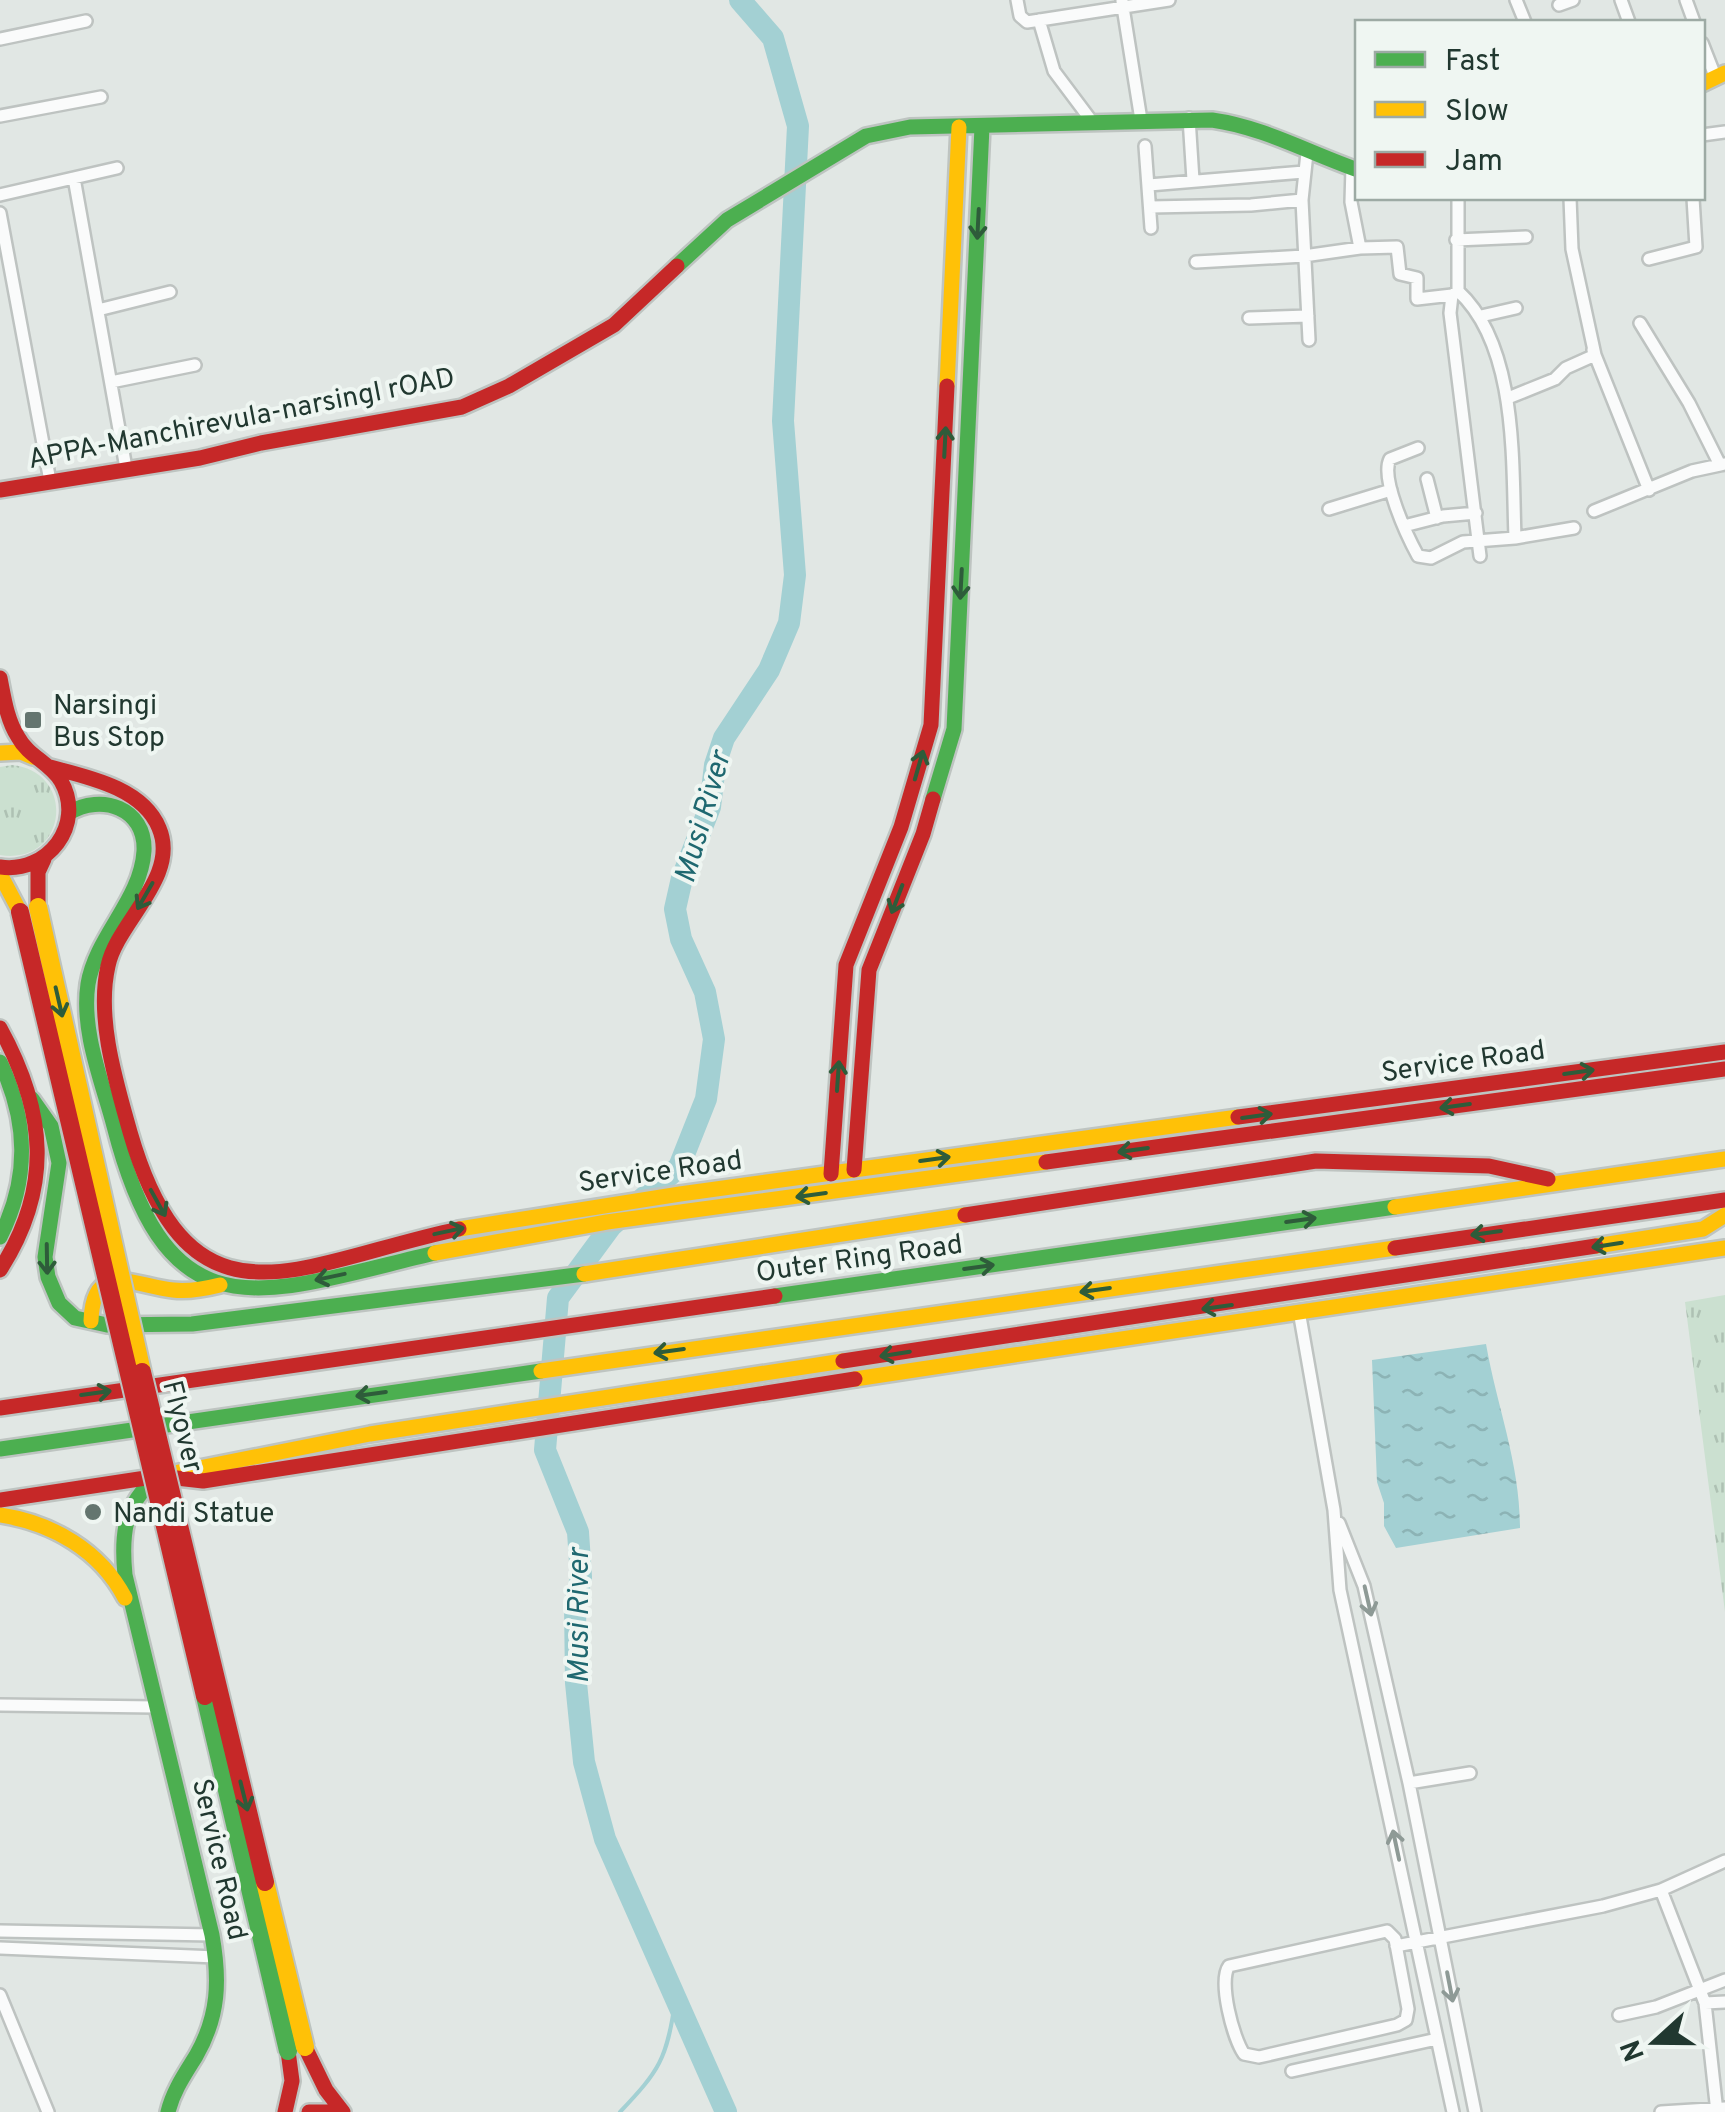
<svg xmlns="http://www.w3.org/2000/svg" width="1725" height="2112" font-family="Overpass,sans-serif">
  <defs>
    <pattern id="grass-tufts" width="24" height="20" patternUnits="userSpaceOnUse" patternTransform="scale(2.5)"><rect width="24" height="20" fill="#cbe0d0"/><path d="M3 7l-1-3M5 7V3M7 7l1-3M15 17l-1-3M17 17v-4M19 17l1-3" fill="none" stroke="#aec1b3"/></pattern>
    <pattern id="water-ripples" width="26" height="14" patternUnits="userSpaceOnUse" patternTransform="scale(2.5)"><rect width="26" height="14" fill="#a3d0d3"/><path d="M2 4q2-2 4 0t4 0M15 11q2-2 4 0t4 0" fill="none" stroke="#8cb3b5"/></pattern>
  </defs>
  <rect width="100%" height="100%" fill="#e1e7e4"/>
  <path fill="url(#grass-tufts)" d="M 12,765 C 78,772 67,866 0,855 L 0,767 Z
    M 1725,1295 L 1725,1612 L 1685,1302 Z"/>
  <path fill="url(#water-ripples)" d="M 1486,1344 C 1497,1407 1520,1463 1520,1528 L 1396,1548 L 1384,1526 L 1384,1503 L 1377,1482 L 1372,1360 Z"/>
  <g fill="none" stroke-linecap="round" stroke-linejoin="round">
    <path stroke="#a3d0d3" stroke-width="4" d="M 620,2112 C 659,2071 667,2059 675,2002"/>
    <path stroke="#a3d0d3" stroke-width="22" d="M 726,2112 L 605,1839 L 584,1762 L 576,1683 L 575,1604 L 581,1577 L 578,1532 L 545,1450 L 558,1298 L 611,1226 L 679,1167 L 706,1099 L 714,1039 L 705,992 L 681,939 L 675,909 L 682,878 L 710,807 L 715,765 L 724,738 L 769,670 L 789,623 L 795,575 L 783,421 L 798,126 L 773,38 L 740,0"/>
    <defs>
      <path id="street" d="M 1017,0 L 1020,16 L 1027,22 L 1169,0
        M 1516,0 L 1525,22
        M 1621,0 L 1629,22
        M 1686,0 L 1694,22
        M 1122,1 L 1141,120
        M 1559,5 L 1573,0
        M 1039,20 L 1054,71 L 1093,123
        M 0,39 L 86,21
        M 1702,43 L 1715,76
        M 0,116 L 101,97
        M 1189,118 L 1193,180
        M 1702,135 L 1725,132
        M 1145,146 L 1151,228
        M 1307,153 L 1302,200 L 1309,340
        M 74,178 L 126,468
        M 1149,185 L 1304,172
        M 0,195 L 117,168
        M 1458,198 L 1458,291 L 1452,295 L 1450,313 L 1480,556
        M 1150,207 L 1251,205 L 1302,200
        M 0,213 L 50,481
        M 1456,240 L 1526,237
        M 1360,248 L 1397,247 L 1400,274 L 1417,278 L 1417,299 L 1452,295
        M 1649,259 L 1696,247 L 1693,198
        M 1196,262 L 1304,256 L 1360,248 L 1351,202 L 1352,167
        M 98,310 L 170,292
        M 1481,316 L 1516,308
        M 1249,318 L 1308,316
        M 1640,323 L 1689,403 L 1720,465 L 1725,464
        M 1593,350 L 1649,490
        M 111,382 L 195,365
        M 1508,398 L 1555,379 L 1566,368 L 1595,355 L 1572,249 L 1570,198
        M 1418,448 L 1390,459 C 1380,478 1407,536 1418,556 L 1431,558 L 1463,542 L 1515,538 C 1512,462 1518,346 1458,291
        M 1427,479 L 1437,518
        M 1329,509 L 1391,490
        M 1594,511 L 1692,471 L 1720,465
        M 1404,526 L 1443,516 L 1476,513
        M 1515,538 L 1574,528
        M 1299,1311 L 1334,1510 L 1340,1590 L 1453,2112
        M 1339,1523 L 1364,1586 L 1409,1783 L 1475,2112
        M 0,1705 L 156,1707
        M 1409,1783 L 1470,1773
        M 1661,1890 L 1705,2003 L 1717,2112
        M 0,1931 L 212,1935
        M 1387,1931 L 1395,1939 L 1408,2009 L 1406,2020 L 1397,2025 L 1259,2057 L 1244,2054 C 1233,2038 1218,1981 1229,1966 Z
        M 1396,1946 L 1603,1906 L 1661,1890 L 1725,1861
        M 0,1948 L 216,1957
        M 0,1995 L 48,2112
        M 1705,2003 L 1725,2002
        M 1619,2015 L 1656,2007 L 1725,1980
        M 1292,2071 L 1437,2039
        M 1661,2112 L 1725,2108"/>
      <path id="fast" d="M 677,266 L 727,220 L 866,136 L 910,127 L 1212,120 C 1263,127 1309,153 1358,170
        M 933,799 L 954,729 L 982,127
        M 69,813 C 101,793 146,808 144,851 C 141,900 96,936 88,984 C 81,1031 102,1081 114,1126 C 169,1341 261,1294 435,1253
        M 0,1062 C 28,1121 30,1178 0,1237
        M 32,1099 L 51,1126 L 59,1163 L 45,1257 L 48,1277 L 59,1303 L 75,1318 L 107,1325 L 192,1324 L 584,1274
        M 775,1296 L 1395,1207
        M 0,1449 L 541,1371
        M 156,1478 C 124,1504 121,1535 125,1575 L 212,1935 C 220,1980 219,2016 196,2056 C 185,2074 173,2091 168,2112"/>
      <path id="slow" d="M 1702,84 L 1725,73
        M 947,386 L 959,127
        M 0,753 L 21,752 L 33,757
        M 0,874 L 20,912
        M 1395,1207 L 1725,1159
        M 459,1229 L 680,1194 L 1238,1117
        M 1596,1246 L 1703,1229 L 1725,1215
        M 435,1253 L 607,1222 L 1046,1162
        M 584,1274 L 965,1215
        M 91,1321 C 93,1260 132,1285 173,1290 C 189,1292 204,1289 220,1285
        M 541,1371 L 1395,1248
        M 855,1379 L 1725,1248
        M 159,1476 L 370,1434 L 843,1361
        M 0,1515 C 52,1523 100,1550 125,1598"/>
      <path id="jam" d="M 0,490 L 200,458 L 261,443 L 462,407 L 509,386 L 614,325 L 677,266
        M 0,678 C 4,698 7,720 18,737 C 28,756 50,763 61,781 C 86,825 47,874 0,867
        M 50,767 C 88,777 143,788 159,828 C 180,877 117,922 108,966 C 96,1018 116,1082 130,1132 C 191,1343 301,1262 459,1229
        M 38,907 L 38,872 L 44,859
        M 0,1028 C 46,1112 53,1187 0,1270
        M 1238,1117 L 1725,1052
        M 1046,1162 L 1725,1069
        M 854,1170 L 869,970 L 923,834 L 933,799
        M 831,1174 L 846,965 L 901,827 L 931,725 L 947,386
        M 965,1215 L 1316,1161 L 1489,1166 L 1548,1179
        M 1395,1248 L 1725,1200
        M 843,1361 L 1596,1246
        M 0,1408 L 775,1296
        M 0,1500 L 159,1476 L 203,1481 L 855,1379
        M 305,2047 L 326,2090 L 343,2112
        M 285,2112 L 292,2081 L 288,2051
        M 309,2112 L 333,2112"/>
    </defs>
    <use href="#street" stroke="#bec3c1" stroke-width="16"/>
    <use href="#fast" stroke="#bec4c1" stroke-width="20"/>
    <use href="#slow" stroke="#bec4c1" stroke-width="20"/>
    <use href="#jam" stroke="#bec4c1" stroke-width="20"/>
    <use href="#street" stroke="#fafbfb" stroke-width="11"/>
    <use href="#fast" stroke="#4caf50" stroke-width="15"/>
    <use href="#slow" stroke="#ffc107" stroke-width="15"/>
    <use href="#jam" stroke="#c62828" stroke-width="15"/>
    <defs>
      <path id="fast-bridge" d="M 205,1696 L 288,2051"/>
      <path id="slow-bridge" d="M 38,907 L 142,1372
        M 265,1882 L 305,2047"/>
      <path id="jam-bridge" d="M 20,912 L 205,1696
        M 142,1372 L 265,1882"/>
    </defs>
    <use href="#fast-bridge" stroke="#bcc3c0" stroke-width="22" stroke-linecap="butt"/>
    <use href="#slow-bridge" stroke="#bcc3c0" stroke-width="22" stroke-linecap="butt"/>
    <use href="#jam-bridge" stroke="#bcc3c0" stroke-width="22" stroke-linecap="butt"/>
    <use href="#fast-bridge" stroke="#4caf50" stroke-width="18"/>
    <use href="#slow-bridge" stroke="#ffc107" stroke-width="18"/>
    <use href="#jam-bridge" stroke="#c62828" stroke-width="18"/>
  </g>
  <defs><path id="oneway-shaft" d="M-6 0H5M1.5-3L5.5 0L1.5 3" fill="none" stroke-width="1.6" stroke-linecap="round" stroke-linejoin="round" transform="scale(2.5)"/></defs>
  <g stroke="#2e5c3a">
    <use href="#oneway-shaft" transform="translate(978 224) rotate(93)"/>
    <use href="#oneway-shaft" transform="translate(945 442) rotate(-87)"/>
    <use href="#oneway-shaft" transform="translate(961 584) rotate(93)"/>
    <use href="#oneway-shaft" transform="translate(919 765) rotate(-74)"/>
    <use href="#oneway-shaft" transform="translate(145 896) rotate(120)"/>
    <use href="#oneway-shaft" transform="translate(897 899) rotate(111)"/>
    <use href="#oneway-shaft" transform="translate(59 1002) rotate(77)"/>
    <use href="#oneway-shaft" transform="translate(1579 1072) rotate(-8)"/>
    <use href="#oneway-shaft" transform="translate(838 1076) rotate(-86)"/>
    <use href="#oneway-shaft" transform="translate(1455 1106) rotate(172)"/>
    <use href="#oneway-shaft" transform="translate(1257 1116) rotate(-8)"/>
    <use href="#oneway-shaft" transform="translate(1133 1150) rotate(172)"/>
    <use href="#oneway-shaft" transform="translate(935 1159) rotate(-8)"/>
    <use href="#oneway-shaft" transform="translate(811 1195) rotate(172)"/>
    <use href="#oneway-shaft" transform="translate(158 1203) rotate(61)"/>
    <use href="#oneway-shaft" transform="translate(1301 1220) rotate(-8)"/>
    <use href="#oneway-shaft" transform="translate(449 1231) rotate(-12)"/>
    <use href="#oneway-shaft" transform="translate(1486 1233) rotate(172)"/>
    <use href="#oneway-shaft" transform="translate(1607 1245) rotate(171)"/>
    <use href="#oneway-shaft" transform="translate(47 1259) rotate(89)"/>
    <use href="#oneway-shaft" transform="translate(979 1267) rotate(-8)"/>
    <use href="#oneway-shaft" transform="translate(330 1277) rotate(168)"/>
    <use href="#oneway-shaft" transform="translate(1095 1290) rotate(172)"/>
    <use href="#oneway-shaft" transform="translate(1217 1307) rotate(172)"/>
    <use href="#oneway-shaft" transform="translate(669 1351) rotate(172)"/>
    <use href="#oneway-shaft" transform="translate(895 1354) rotate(171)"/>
    <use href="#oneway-shaft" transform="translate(96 1393) rotate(-8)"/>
    <use href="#oneway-shaft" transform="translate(371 1394) rotate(172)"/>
    <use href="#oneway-shaft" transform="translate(244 1796) rotate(76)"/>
  </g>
  <g stroke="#8e9a96">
    <use href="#oneway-shaft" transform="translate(1368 1601) rotate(77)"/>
    <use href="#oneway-shaft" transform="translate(1396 1845) rotate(-102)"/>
    <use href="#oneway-shaft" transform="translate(1450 1987) rotate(79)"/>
  </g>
  <g fill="#64756f" stroke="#eff6f2" stroke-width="4">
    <rect x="23" y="710" width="20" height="20" rx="5"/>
    <circle cx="93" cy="1512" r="10"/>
  </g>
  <g text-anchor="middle" stroke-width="8" stroke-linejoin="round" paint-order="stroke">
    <g font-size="28" fill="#213830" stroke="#eff6f2">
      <text transform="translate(241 417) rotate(-11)" y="10">APPA-Manchirevula-narsingI rOAD</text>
      <text transform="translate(1463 1060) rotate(-8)" y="10">Service Road</text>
      <text transform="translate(660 1170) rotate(-8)" y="10">Service Road</text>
      <text transform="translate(859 1257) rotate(-8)" y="10">Outer Ring Road</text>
      <text transform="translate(184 1426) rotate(76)" y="10">Flyover</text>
      <text transform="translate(221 1859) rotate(77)" y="10">Service Road</text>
    </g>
    <g font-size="28" fill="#213830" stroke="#eff6f2" text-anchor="start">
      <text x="53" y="714">Narsingi<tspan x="53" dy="32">Bus Stop</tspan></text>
      <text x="113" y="1522">Nandi Statue</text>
    </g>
    <g font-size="30" font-style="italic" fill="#1f6870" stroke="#eff6f2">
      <text transform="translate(702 817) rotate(-74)" y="10">Musi River</text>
      <text transform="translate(578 1616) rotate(-90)" y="10">Musi River</text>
    </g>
  </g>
  <rect x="1355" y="20" width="350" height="180" fill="#eff6f2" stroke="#9daaa4" stroke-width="2.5"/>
  <rect x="1375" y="52" width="50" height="15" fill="#4caf50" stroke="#9daaa4" stroke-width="2.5"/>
  <text x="1445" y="70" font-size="30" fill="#213830">Fast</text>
  <rect x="1375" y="102" width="50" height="15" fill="#ffc107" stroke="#9daaa4" stroke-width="2.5"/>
  <text x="1445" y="120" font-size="30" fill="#213830">Slow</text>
  <rect x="1375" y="152" width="50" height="15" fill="#c62828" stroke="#9daaa4" stroke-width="2.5"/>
  <text x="1445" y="170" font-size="30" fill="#213830">Jam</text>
  <g transform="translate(1655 2042) rotate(249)" stroke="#eff6f2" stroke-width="8" paint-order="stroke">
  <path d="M0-8L18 38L0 25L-18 38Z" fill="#213830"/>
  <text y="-15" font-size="28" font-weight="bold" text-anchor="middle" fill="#213830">N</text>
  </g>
</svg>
